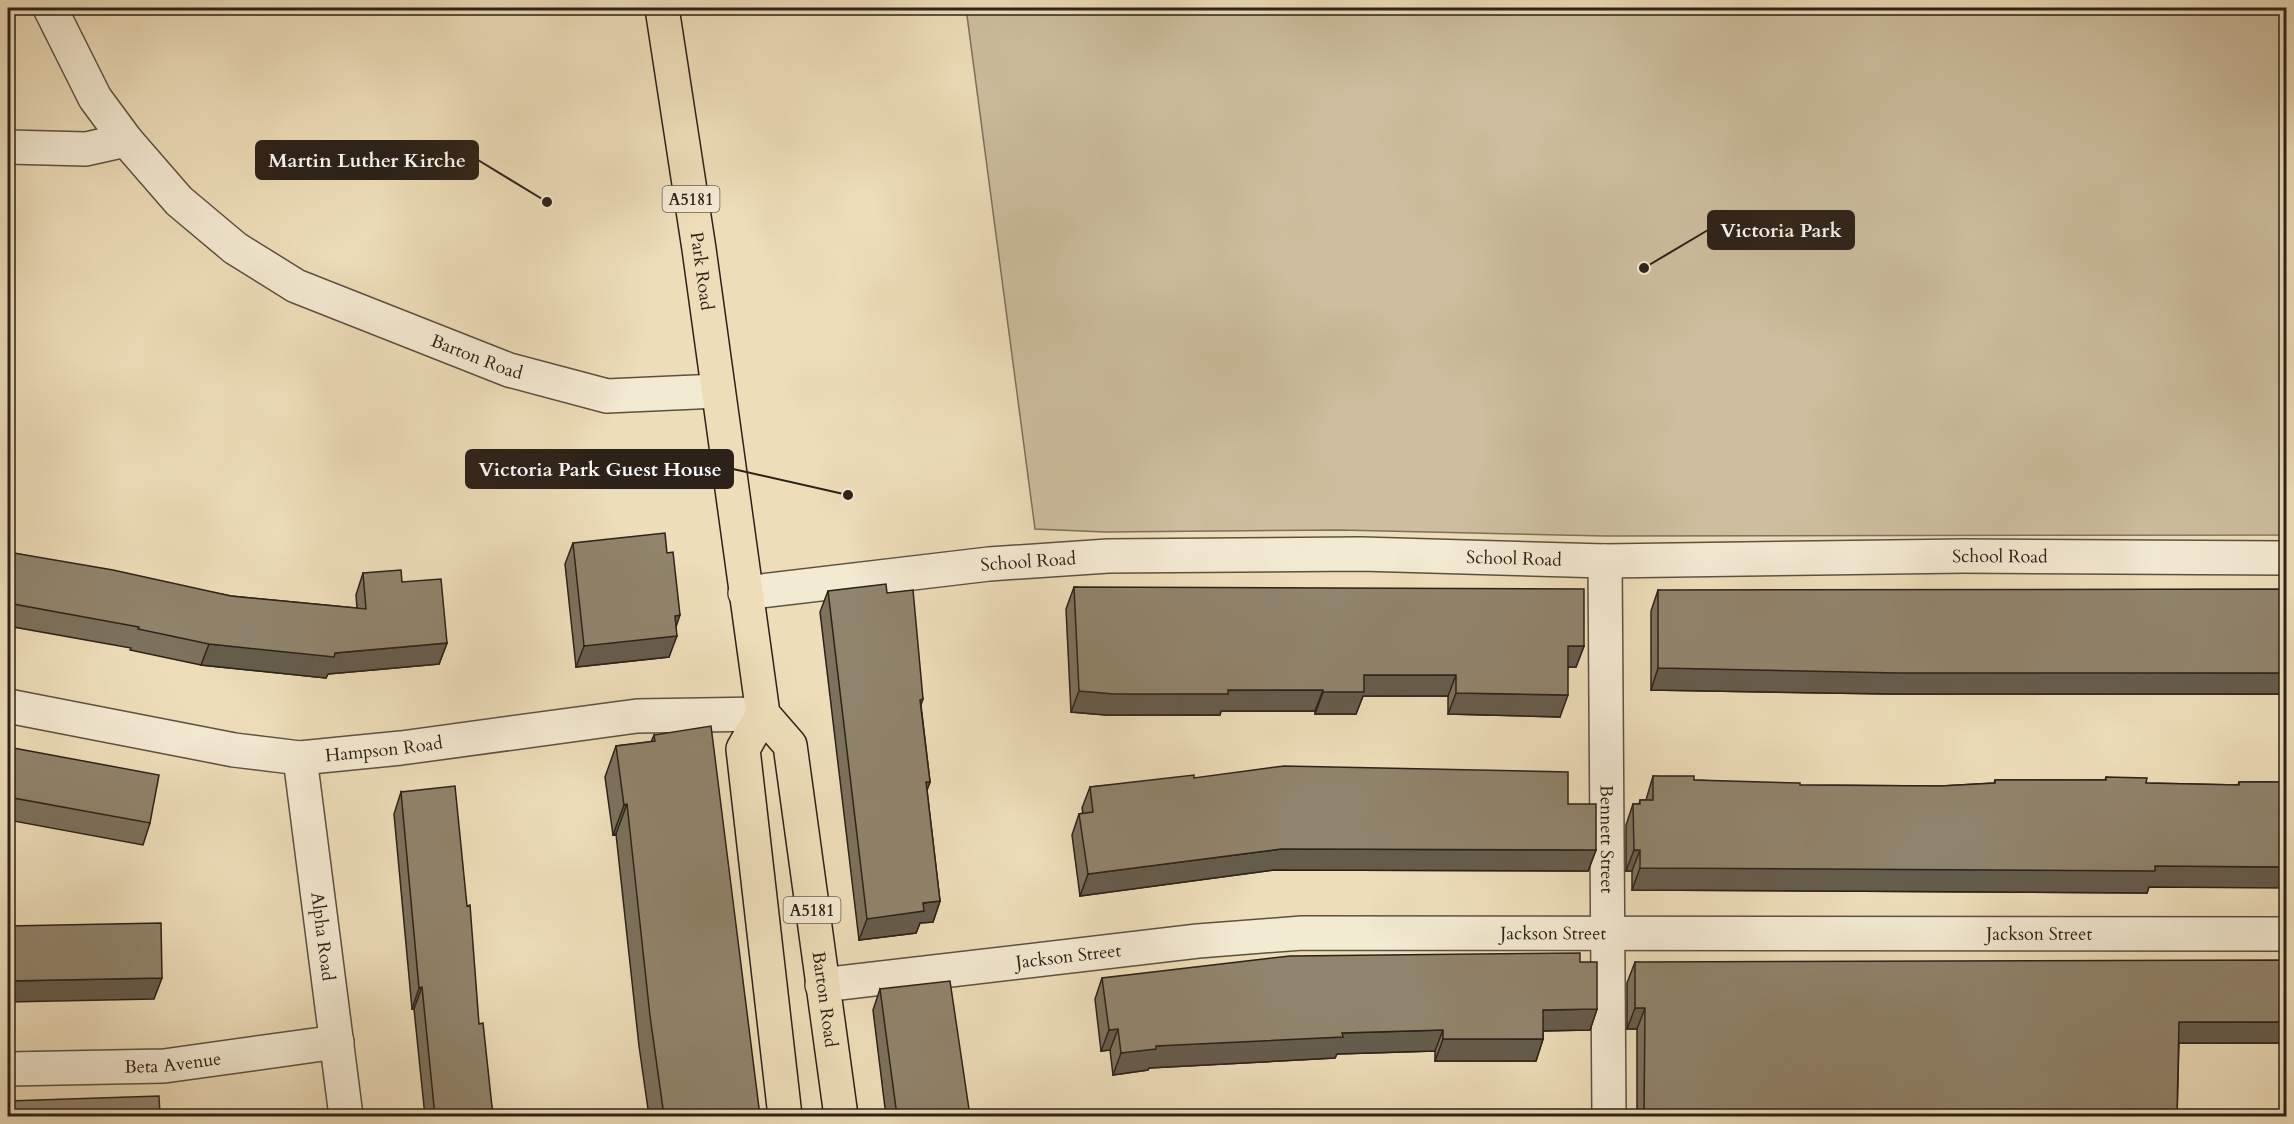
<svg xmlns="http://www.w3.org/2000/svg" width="2294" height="1124" font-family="Cardo,serif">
  <rect width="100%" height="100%" fill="#eddeb9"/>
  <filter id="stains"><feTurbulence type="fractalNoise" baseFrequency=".00333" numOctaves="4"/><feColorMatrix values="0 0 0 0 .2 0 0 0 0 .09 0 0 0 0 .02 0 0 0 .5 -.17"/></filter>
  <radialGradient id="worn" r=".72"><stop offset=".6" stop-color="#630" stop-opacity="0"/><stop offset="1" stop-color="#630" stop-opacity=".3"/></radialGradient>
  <path fill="#ccbe9e" stroke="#7c705c" stroke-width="1.5" d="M 966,8 L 2286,8 L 2286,535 L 1606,536 L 1340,530 L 1105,532 L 1035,529 Z"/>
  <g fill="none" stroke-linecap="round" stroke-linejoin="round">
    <defs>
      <g id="minor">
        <path d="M 8,147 L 86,149 L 126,140"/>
        <path id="s1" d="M 1605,561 L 1609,1116"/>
        <path id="s2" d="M 745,593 L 989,564 L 1108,556 L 1361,554 L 1605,561 L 1964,556 L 2286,558"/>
        <path id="s3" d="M 8,706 L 234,750 L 300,758 L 401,748 L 637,716 L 763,714"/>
        <path id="s4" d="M 300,758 L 346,1116"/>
        <path id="s5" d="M 822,985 L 1198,941 L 1302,933 L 2286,934"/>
        <path id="s6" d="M 8,1069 L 164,1066 L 337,1042"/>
      </g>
      <g id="tertiary">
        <path id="s7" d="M 50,8 L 95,98 L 126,140 L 179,201 L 235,248 L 296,286 L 509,370 L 607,396 L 718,391"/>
      </g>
      <g id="primary">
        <path id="s8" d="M 662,8 L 699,249 L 763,714 L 790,745 L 841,1116"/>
        <path d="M 763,714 L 743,749 L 785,1116"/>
      </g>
    </defs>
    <use href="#minor" stroke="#5c5141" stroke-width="36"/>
    <use href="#tertiary" stroke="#5c5141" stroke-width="36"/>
    <use href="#primary" stroke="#2c2219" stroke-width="36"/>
    <use href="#minor" stroke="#f3ead2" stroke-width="33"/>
    <use href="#tertiary" stroke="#f3ead2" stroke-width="33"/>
    <use href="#primary" stroke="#eddeb9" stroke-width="33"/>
  </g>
  <path fill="#7c725d" stroke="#2c2219" stroke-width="1.5" d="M 573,543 L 676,627 L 669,657 L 576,667 L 565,564 Z
    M 8,552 L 231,596 L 357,608 L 356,595 L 363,573 L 402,582 L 447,643 L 439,664 L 328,674 L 326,678 L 201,665 L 130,650 L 131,648 L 8,626 Z
    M 1074,587 L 1584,646 L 1576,667 L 1568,667 L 1560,717 L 1448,714 L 1448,696 L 1363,696 L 1356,714 L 1315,714 L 1315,711 L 1221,711 L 1220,715 L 1106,715 L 1071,712 L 1066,609 Z
    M 1658,590 L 2286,694 L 1890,694 L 1651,690 L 1651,611 Z
    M 828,591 L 887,593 L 923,699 L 921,705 L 930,782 L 927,790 L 940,901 L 933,922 L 920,923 L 916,933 L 859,940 L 820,612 Z
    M 654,735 L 760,1116 L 649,1116 L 639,1046 L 616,834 L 613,835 L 605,777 L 616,746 L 651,742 Z
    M 8,747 L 150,823 L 143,845 L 8,820 Z
    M 1653,776 L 1694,780 L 1800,785 L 1941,786 L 1994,783 L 1995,780 L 2105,780 L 2106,777 L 2146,783 L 2238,785 L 2239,782 L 2286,782 L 2149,887 L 2147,893 L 1632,890 L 1632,871 L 1626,871 L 1626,825 L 1633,804 L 1639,804 L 1640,800 L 1646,800 Z
    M 1194,778 L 1568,804 L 1596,850 L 1588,871 L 1274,870 L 1080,896 L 1072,835 L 1079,814 L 1083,813 L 1082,808 L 1090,787 Z
    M 401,792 L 479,1024 L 493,1116 L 425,1116 L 414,1009 L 412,1009 L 394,814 Z
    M 1635,962 L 2286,1043 L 2179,1043 L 2177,1116 L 2286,1116 L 1637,1116 L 1637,1029 L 1627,1029 L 1627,983 Z
    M 1102,978 L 1597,1009 L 1590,1030 L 1543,1031 L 1543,1039 L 1536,1061 L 1435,1061 L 1435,1051 L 1337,1054 L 1335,1058 L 1149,1068 L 1148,1070 L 1113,1075 L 1110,1050 L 1101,1051 L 1095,999 Z
    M 880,989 L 970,1116 L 886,1116 L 873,1010 Z"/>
  <path fill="#655c4c" stroke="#2c2219" stroke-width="1.5" d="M 680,615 L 673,636 L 677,636 L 669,657 L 576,667 L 584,646 L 675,616 Z
    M 447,643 L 439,664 L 328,674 L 326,678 L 201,665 L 209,644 L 335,653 Z
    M 1568,646 L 1584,646 L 1576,667 L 1560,667 Z
    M 1658,668 L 2286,673 L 2286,694 L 1890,694 L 1651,690 Z
    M 1364,675 L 1456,675 L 1448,696 L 1363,696 L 1356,714 L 1315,714 L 1323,692 Z
    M 1323,690 L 1315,711 L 1221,711 L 1220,715 L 1106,715 L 1071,712 L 1079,691 Z
    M 1456,693 L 1568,695 L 1560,717 L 1448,714 Z
    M 926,782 L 930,782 L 922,803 Z
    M 627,804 L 616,834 L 613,835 L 624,805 Z
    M 1281,849 L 1596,850 L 1588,871 L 1274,870 L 1080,896 L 1088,874 Z
    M 1634,850 L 1640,850 L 1632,871 L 1626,871 Z
    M 2155,866 L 2286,867 L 2286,888 L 2149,887 L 2147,893 L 1632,890 L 1640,868 Z
    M 940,901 L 933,922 L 920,923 L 916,933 L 859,940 L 867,919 L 923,903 Z
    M 162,978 L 154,999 L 8,1002 L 8,981 Z
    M 422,987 L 414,1009 L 412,1009 L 419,988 Z
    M 1635,1008 L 1645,1008 L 1637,1029 L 1627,1029 Z
    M 1597,1009 L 1590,1030 L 1536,1031 L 1543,1010 Z
    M 2179,1022 L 2286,1022 L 2286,1043 L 2172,1043 Z
    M 1118,1029 L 1110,1050 L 1101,1051 L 1109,1030 Z
    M 1443,1030 L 1435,1051 L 1337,1054 L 1335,1058 L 1149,1068 L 1148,1070 L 1113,1075 L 1121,1053 L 1156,1046 L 1342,1033 Z
    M 1443,1039 L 1543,1039 L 1536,1061 L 1435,1061 Z"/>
  <path fill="#90846c" stroke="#2c2219" stroke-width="1.5" d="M 665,533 L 667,553 L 673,552 L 680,615 L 675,616 L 677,636 L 584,646 L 573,543 Z
    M 8,552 L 113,570 L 231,596 L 366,609 L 363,573 L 401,570 L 402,582 L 441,579 L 447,643 L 335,653 L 334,657 L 209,644 L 138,629 L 139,627 L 8,603 Z
    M 886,584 L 887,593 L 913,590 L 923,699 L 920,700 L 930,782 L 926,782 L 940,901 L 923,903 L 924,911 L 867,919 L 828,591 Z
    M 1074,587 L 1584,589 L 1584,646 L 1568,646 L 1568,695 L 1456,693 L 1456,675 L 1364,675 L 1364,692 L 1323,692 L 1323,690 L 1228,690 L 1228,694 L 1114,694 L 1079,691 Z
    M 2286,589 L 2286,673 L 1898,673 L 1658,668 L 1658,590 Z
    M 711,726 L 760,1116 L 664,1116 L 650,1016 L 627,804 L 624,805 L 616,746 L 655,741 L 654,735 Z
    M 8,747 L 159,775 L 150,823 L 8,797 Z
    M 1284,766 L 1568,772 L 1568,804 L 1596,804 L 1596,850 L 1281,849 L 1088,874 L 1079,814 L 1093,812 L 1090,787 L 1194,775 L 1194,778 Z
    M 1653,776 L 1694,776 L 1694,780 L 1800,783 L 1800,785 L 1941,786 L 1995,783 L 1995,780 L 2106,780 L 2106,777 L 2147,778 L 2146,783 L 2239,785 L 2239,782 L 2286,782 L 2286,867 L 2155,866 L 2155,871 L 1640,868 L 1640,850 L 1634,850 L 1633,804 L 1640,804 L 1640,800 L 1653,800 Z
    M 455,786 L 467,906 L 470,905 L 479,1024 L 483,1023 L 493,1116 L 435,1116 L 422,987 L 419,988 L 401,792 Z
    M 161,923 L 162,978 L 8,981 L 8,926 Z
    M 1580,953 L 1580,962 L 1597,962 L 1597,1009 L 1543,1010 L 1543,1039 L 1443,1039 L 1443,1030 L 1342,1033 L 1343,1037 L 1156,1046 L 1156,1049 L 1121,1053 L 1118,1029 L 1109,1030 L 1102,978 L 1290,956 Z
    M 2286,960 L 2286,1022 L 2179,1022 L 2177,1116 L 2286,1116 L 1644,1116 L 1645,1008 L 1635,1008 L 1635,962 Z
    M 950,981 L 970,1116 L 897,1116 L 880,989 Z
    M 159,1096 L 160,1116 L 8,1116 L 8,1101 Z"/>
  <g text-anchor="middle" stroke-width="6" stroke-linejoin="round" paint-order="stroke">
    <g fill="#f3ead2" stroke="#685e50" stroke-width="1.5">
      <rect x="662.5" y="186" width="57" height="26" rx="4.5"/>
      <rect x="783.5" y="897" width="57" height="26" rx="4.5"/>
    </g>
    <g font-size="16" font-weight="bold" fill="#2c2219">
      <text x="691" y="205">A5181</text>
      <text x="812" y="916">A5181</text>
    </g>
    <g font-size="18" fill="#2c2219" stroke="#f3ead2">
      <text dy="6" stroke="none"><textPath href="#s8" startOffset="266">Park Road</textPath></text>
      <text dy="6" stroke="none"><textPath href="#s7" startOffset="573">Barton Road</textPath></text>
      <text dy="6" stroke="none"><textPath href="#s2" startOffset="1257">School Road</textPath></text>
      <text dy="6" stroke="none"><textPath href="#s2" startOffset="771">School Road</textPath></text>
      <text dy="6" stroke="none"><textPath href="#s2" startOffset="285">School Road</textPath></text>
      <text dy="6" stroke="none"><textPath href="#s3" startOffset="381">Hampson Road</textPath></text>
      <text dy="6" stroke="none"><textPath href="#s1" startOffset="278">Bennett Street</textPath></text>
      <text dy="6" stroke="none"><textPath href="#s5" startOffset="1220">Jackson Street</textPath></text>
      <text dy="6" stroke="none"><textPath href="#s5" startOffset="734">Jackson Street</textPath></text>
      <text dy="6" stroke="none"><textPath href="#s4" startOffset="180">Alpha Road</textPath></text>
      <text dy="6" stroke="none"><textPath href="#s5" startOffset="248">Jackson Street</textPath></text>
      <text dy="6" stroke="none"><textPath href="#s8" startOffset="1011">Barton Road</textPath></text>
      <text dy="6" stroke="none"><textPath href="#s6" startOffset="165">Beta Avenue</textPath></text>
    </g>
  </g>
  <path fill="none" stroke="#2c2219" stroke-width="2" d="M547 202L478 160M1644 268L1708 230M848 495L733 469"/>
  <g fill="#2c2219" stroke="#f3ead2" stroke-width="2">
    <circle cx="547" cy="202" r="6"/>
    <circle cx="1644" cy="268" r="6"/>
    <circle cx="848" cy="495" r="6"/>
  </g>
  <g fill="#2c2219" stroke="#2c2219" stroke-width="2">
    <rect x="256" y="141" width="222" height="38" rx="6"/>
    <rect x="1708" y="211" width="146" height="38" rx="6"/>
    <rect x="466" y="450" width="267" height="38" rx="6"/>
  </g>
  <g font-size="20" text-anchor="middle" font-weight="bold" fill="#fff">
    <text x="367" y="167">Martin Luther Kirche</text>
    <text x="1781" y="237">Victoria Park</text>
    <text x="600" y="476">Victoria Park Guest House</text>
  </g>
  <rect width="2294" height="1124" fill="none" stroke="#eddeb9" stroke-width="30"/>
  <rect x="9" y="9" width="2276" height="1106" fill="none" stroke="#2c2219" stroke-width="3"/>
  <rect x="15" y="15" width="2264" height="1094" fill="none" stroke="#2c2219" stroke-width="1.5"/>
  <rect width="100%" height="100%" filter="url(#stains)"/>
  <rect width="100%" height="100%" fill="url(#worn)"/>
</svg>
